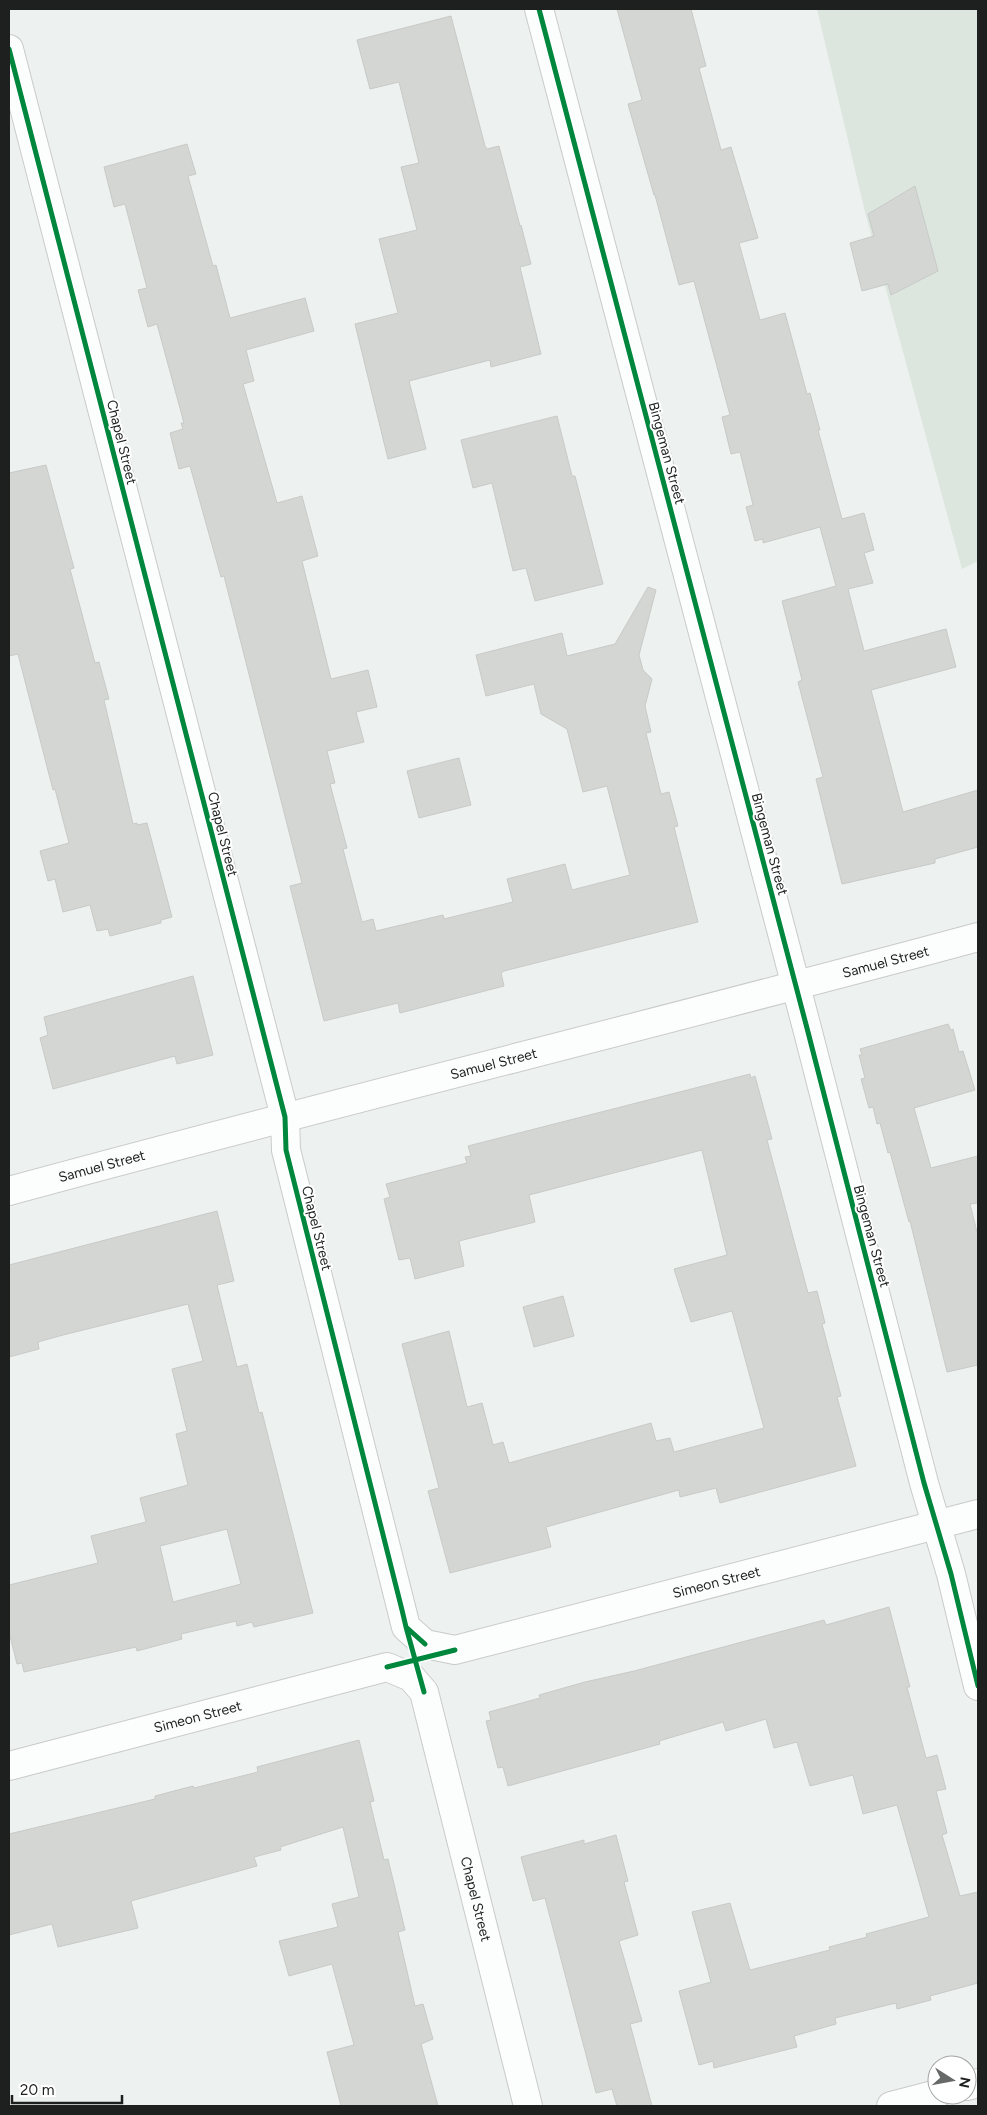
<svg xmlns="http://www.w3.org/2000/svg" width="987" height="2115" font-family="Figtree,sans-serif">
  <rect width="100%" height="100%" fill="#edf1ef"/>
  <path fill="#dce6df" d="M 817,9 L 978,9 L 978,561 L 962,569 L 865,212 Z"/>
  <path fill="#d4d6d4" stroke="#c8cac8" fill-rule="evenodd" d="M 617,9 L 691,9 L 706,66 L 699,68 L 721,150 L 731,147 L 758,238 L 739,243 L 760,320 L 785,313 L 807,394 L 810,393 L 820,430 L 818,430 L 842,519 L 864,513 L 874,550 L 864,553 L 873,583 L 848,589 L 864,651 L 946,629 L 956,667 L 871,690 L 903,812 L 978,790 L 978,847 L 935,859 L 935,863 L 842,884 L 816,779 L 823,777 L 798,682 L 802,680 L 782,601 L 836,586 L 820,527 L 763,543 L 763,539 L 755,541 L 746,507 L 753,505 L 740,452 L 731,454 L 722,417 L 730,415 L 694,281 L 679,285 L 655,195 L 654,195 L 628,104 L 642,100 Z
    M 451,16 L 485,146 L 487,149 L 499,146 L 520,226 L 521,225 L 531,264 L 520,267 L 541,354 L 491,367 L 490,360 L 409,381 L 426,449 L 388,459 L 355,324 L 398,313 L 379,239 L 417,230 L 401,167 L 419,163 L 399,82 L 370,89 L 357,40 Z
    M 187,144 L 196,174 L 188,176 L 213,266 L 216,265 L 230,318 L 305,298 L 314,331 L 246,350 L 254,381 L 243,384 L 277,503 L 302,496 L 318,556 L 302,561 L 331,679 L 368,670 L 377,707 L 356,712 L 364,742 L 327,751 L 335,783 L 330,784 L 347,848 L 343,849 L 362,922 L 373,919 L 376,931 L 443,915 L 444,919 L 513,902 L 507,879 L 565,864 L 572,890 L 630,875 L 607,786 L 583,792 L 567,729 L 541,714 L 534,684 L 486,696 L 476,655 L 562,633 L 567,656 L 615,644 L 648,587 L 656,590 L 639,655 L 643,670 L 652,679 L 645,706 L 651,732 L 646,733 L 661,794 L 669,792 L 678,826 L 674,827 L 698,922 L 504,971 L 501,973 L 504,986 L 400,1013 L 398,1003 L 324,1021 L 290,886 L 302,883 L 224,576 L 221,577 L 190,466 L 179,469 L 170,433 L 183,429 L 181,423 L 184,423 L 157,324 L 148,327 L 138,290 L 147,288 L 125,204 L 114,207 L 104,167 Z
    M 915,186 L 938,271 L 891,295 L 888,284 L 862,291 L 850,243 L 874,236 L 868,214 Z
    M 557,416 L 572,476 L 575,476 L 603,584 L 535,601 L 526,568 L 513,571 L 492,483 L 473,488 L 461,440 Z
    M 46,465 L 74,568 L 70,569 L 95,663 L 99,662 L 109,699 L 104,700 L 133,824 L 137,823 L 137,825 L 147,823 L 172,917 L 161,920 L 161,923 L 110,936 L 108,929 L 97,931 L 90,905 L 63,912 L 55,879 L 48,881 L 40,851 L 69,843 L 55,789 L 53,790 L 18,654 L 9,656 L 9,473 Z
    M 459,758 L 471,805 L 419,818 L 407,771 Z
    M 193,976 L 213,1055 L 177,1064 L 175,1056 L 53,1089 L 40,1038 L 48,1035 L 44,1017 Z
    M 948,1024 L 951,1030 L 953,1029 L 959,1052 L 963,1051 L 975,1090 L 914,1108 L 931,1168 L 978,1156 L 978,1203 L 970,1204 L 978,1236 L 978,1365 L 947,1372 L 910,1221 L 909,1222 L 890,1152 L 888,1153 L 880,1123 L 877,1124 L 873,1107 L 869,1108 L 861,1079 L 865,1078 L 859,1055 L 862,1055 L 860,1049 Z
    M 750,1074 L 751,1078 L 755,1076 L 772,1139 L 767,1140 L 808,1293 L 817,1291 L 825,1323 L 822,1324 L 841,1396 L 837,1397 L 856,1466 L 720,1503 L 716,1488 L 680,1497 L 679,1490 L 546,1527 L 551,1547 L 450,1573 L 428,1491 L 439,1488 L 402,1344 L 449,1331 L 467,1407 L 482,1403 L 493,1445 L 503,1442 L 509,1463 L 651,1423 L 656,1441 L 670,1438 L 674,1452 L 764,1428 L 732,1311 L 691,1322 L 674,1269 L 727,1255 L 702,1150 L 529,1195 L 535,1222 L 459,1241 L 464,1266 L 415,1279 L 410,1258 L 399,1260 L 384,1199 L 390,1197 L 386,1184 L 467,1163 L 465,1157 L 471,1156 L 468,1146 Z
    M 217,1211 L 234,1281 L 217,1285 L 237,1367 L 247,1364 L 259,1413 L 262,1412 L 313,1613 L 254,1627 L 252,1622 L 237,1626 L 236,1621 L 181,1634 L 182,1639 L 137,1651 L 136,1647 L 24,1672 L 22,1663 L 17,1664 L 9,1632 L 9,1585 L 98,1563 L 91,1536 L 146,1522 L 140,1498 L 188,1485 L 176,1434 L 187,1431 L 172,1369 L 203,1361 L 188,1304 L 63,1335 L 38,1342 L 39,1349 L 9,1357 L 9,1265 ZM 227,1529 L 241,1584 L 173,1602 L 160,1546 Z
    M 563,1296 L 574,1336 L 534,1347 L 523,1307 Z
    M 889,1607 L 910,1687 L 907,1687 L 926,1758 L 937,1755 L 946,1789 L 936,1791 L 947,1833 L 942,1835 L 960,1896 L 978,1892 L 978,1983 L 930,1996 L 931,2000 L 897,2009 L 896,2003 L 835,2018 L 836,2024 L 794,2036 L 797,2047 L 714,2068 L 713,2061 L 699,2065 L 679,1991 L 711,1982 L 692,1912 L 730,1903 L 750,1970 L 830,1950 L 829,1947 L 867,1937 L 866,1934 L 929,1917 L 897,1805 L 863,1814 L 853,1775 L 810,1786 L 797,1742 L 774,1748 L 766,1719 L 726,1731 L 723,1722 L 659,1741 L 660,1744 L 508,1786 L 503,1767 L 498,1768 L 486,1721 L 491,1720 L 489,1712 L 540,1698 L 539,1695 L 585,1682 L 634,1671 L 824,1620 L 826,1625 Z
    M 359,1740 L 374,1801 L 370,1802 L 384,1860 L 388,1859 L 405,1930 L 398,1932 L 415,2006 L 423,2004 L 433,2039 L 421,2044 L 438,2106 L 341,2106 L 327,2052 L 354,2045 L 332,1964 L 289,1976 L 279,1941 L 338,1927 L 332,1904 L 359,1897 L 343,1827 L 280,1847 L 281,1850 L 254,1857 L 257,1866 L 131,1901 L 138,1928 L 58,1947 L 52,1924 L 9,1935 L 9,1834 L 155,1799 L 155,1796 L 193,1786 L 194,1788 L 258,1772 L 257,1767 Z
    M 616,1835 L 628,1881 L 624,1882 L 638,1935 L 619,1941 L 642,2021 L 630,2024 L 652,2106 L 617,2106 L 612,2089 L 596,2093 L 545,1898 L 533,1901 L 521,1857 L 584,1840 L 584,1844 Z"/>
  <g fill="none" stroke-linecap="round" stroke-linejoin="round">
    <defs>
      <g id="minor">
        <path d="M 539,9 L 808,1032 L 924,1483 L 951,1574 L 978,1686"/>
        <path id="s1" d="M 9,49 L 285,1117 L 286,1150 L 406,1627 L 425,1644 L 455,1650 L 978,1514"/>
        <path id="s2" d="M 9,1191 C 331,1103 656,1024 978,937"/>
        <path id="s3" d="M 9,1766 L 387,1667 L 411,1677 L 424,1692 L 528,2106"/>
        <path d="M 967,2086 L 978,2083"/>
        <path d="M 891,2106 L 937,2094"/>
      </g>
    </defs>
    <use href="#minor" stroke="#c9cbca" stroke-width="30"/>
    <use href="#minor" stroke="#fcfdfd" stroke-width="28"/>
    <defs>
      <path id="cycleway" d="M 539,9 L 808,1032 L 924,1483 L 951,1574 L 978,1686
        M 9,49 L 285,1117 L 286,1150 L 402,1610 L 406,1627 L 425,1644
        M 406,1627 L 424,1692
        M 387,1667 L 455,1650"/>
    </defs>
    <use href="#cycleway" stroke="#fff" stroke-width="8"/>
    <use href="#cycleway" stroke="#00873e" stroke-width="5"/>
  </g>
  <g text-anchor="middle" stroke-width="4" stroke-linejoin="round" paint-order="stroke">
    <g font-size="14" fill="#1d201e" stroke="#fff">
      <text transform="translate(122 442) rotate(76)" y="5">Chapel Street</text>
      <text transform="translate(667 453) rotate(75)" y="5">Bingeman Street</text>
      <text transform="translate(223 834) rotate(76)" y="5">Chapel Street</text>
      <text transform="translate(770 844) rotate(75)" y="5">Bingeman Street</text>
      <text dy="5" stroke="none"><textPath href="#s2" startOffset="906">Samuel Street</textPath></text>
      <text dy="5" stroke="none"><textPath href="#s2" startOffset="501">Samuel Street</textPath></text>
      <text dy="5" stroke="none"><textPath href="#s2" startOffset="96">Samuel Street</textPath></text>
      <text transform="translate(317 1228) rotate(76)" y="5">Chapel Street</text>
      <text transform="translate(872 1236) rotate(75)" y="5">Bingeman Street</text>
      <text dy="5" stroke="none"><textPath href="#s1" startOffset="1954">Simeon Street</textPath></text>
      <text dy="5" stroke="none"><textPath href="#s3" startOffset="195">Simeon Street</textPath></text>
      <text dy="5" stroke="none"><textPath href="#s3" startOffset="650">Chapel Street</textPath></text>
    </g>
  </g>
  <rect width="987" height="2115" fill="none" stroke="#1d201e" stroke-width="20"/>
  <g transform="translate(952 2080) rotate(101)"><circle r="24" fill="#ffffff" stroke="#a5a6a5"/>
  <path d="M0-4L9 19L0 12L-9 19Z" fill="#666967"/>
  <text y="-8" font-size="14" font-weight="bold" text-anchor="middle" fill="#1d201e">N</text>
  </g>
  <path d="M12 2095v8h110v-8" fill="none" stroke="#1d201e" stroke-width="2.5"/>
  <text x="20" y="2095" font-size="15" fill="#1d201e" stroke="#ffffff" stroke-width="4" paint-order="stroke">20 m</text>
</svg>
